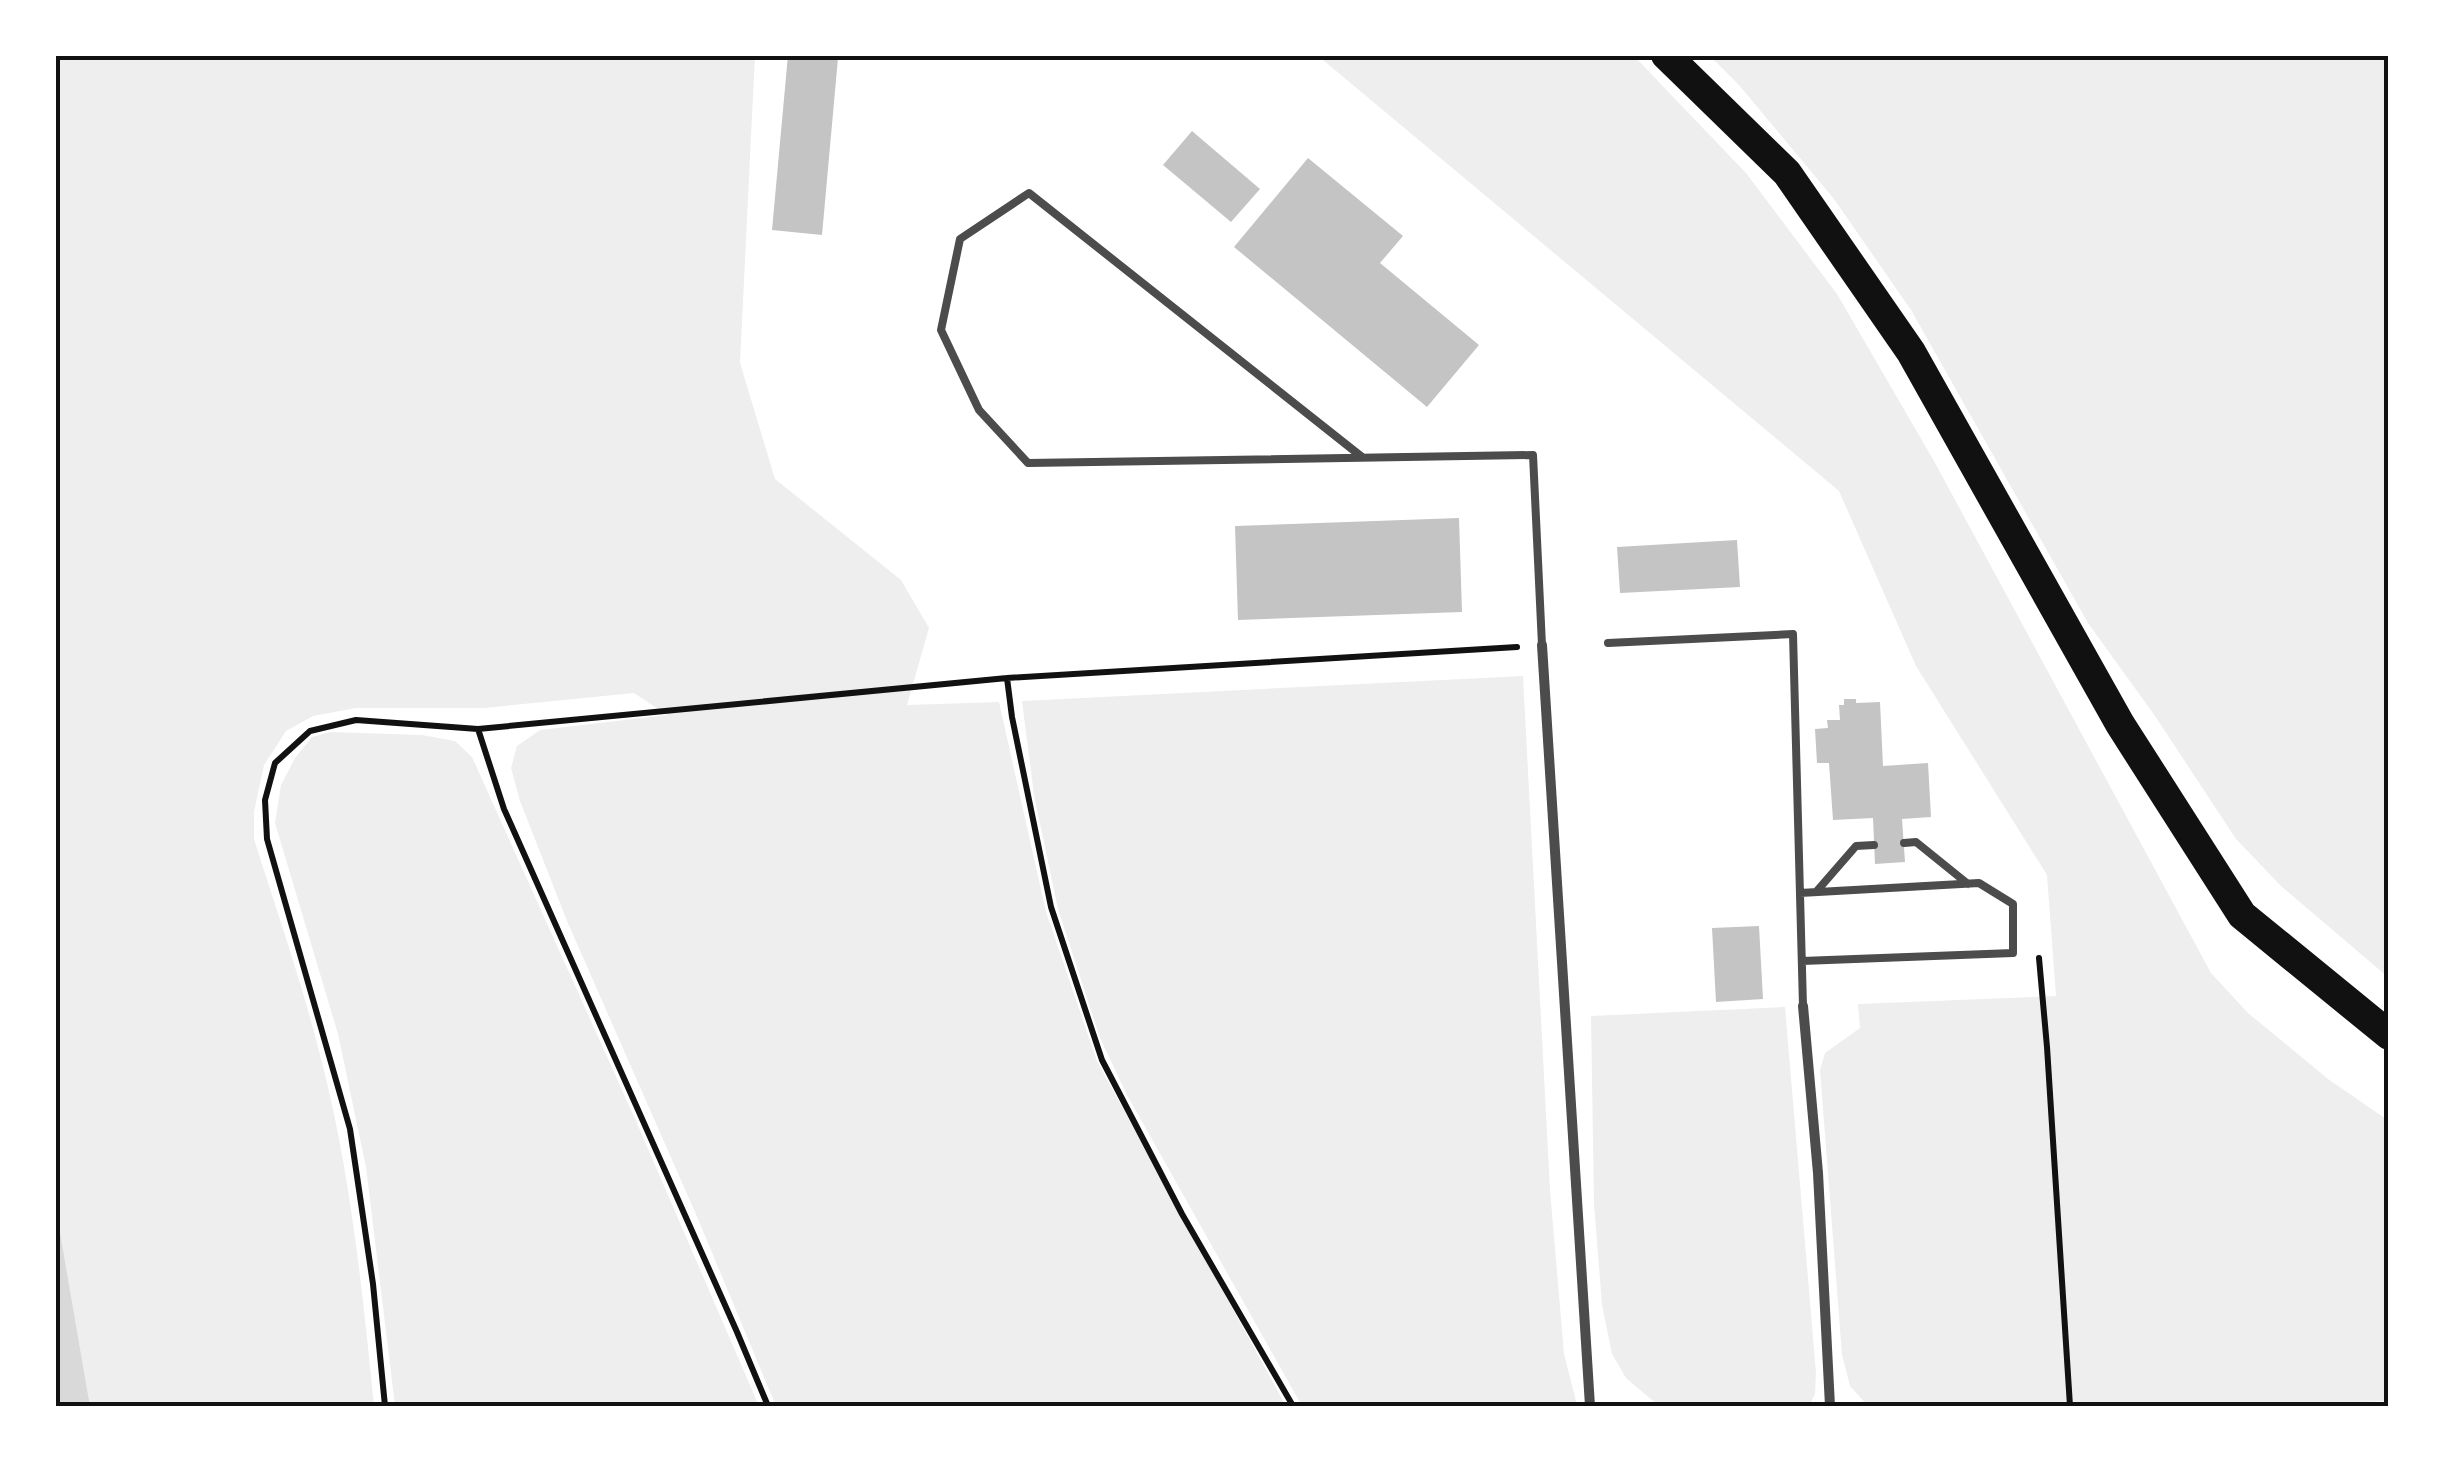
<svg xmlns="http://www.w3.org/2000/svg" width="2444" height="1461" font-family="'Exo 2',sans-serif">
  <rect width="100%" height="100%" fill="#fff"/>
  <path fill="#eee" d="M 55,55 L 755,55 L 740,363 L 775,479 L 901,580 L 929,628 L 907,705 L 999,702 L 1046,912 L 1097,1061 L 1286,1406 L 776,1406 L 698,1219 L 567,921 L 520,801 L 511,768 L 517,746 L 540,730 L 667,715 L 634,693 L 484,708 L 356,708 L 313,716 L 286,731 L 264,765 L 254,812 L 254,839 C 276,909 301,980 319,1051 C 350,1167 362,1287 374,1406 L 90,1406 L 55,1203 Z
    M 1317,55 L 1633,55 L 1746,173 L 1837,294 L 1934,461 L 2211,973 L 2248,1013 L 2328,1079 L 2389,1121 L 2389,1401 L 2225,1406 L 1868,1406 L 1850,1386 L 1842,1355 L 1820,1070 L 1825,1053 L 1860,1028 L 1858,1004 L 2056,996 L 2047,875 L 1916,666 L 1839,491 Z
    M 1709,55 L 2389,55 L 2389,978 L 2281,886 L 2236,839 L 2155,716 L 2088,623 L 1911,310 L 1834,199 L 1739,85 Z
    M 1523,676 L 1550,1190 L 1564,1354 L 1576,1401 L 1575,1406 L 1302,1406 L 1127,1095 L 1100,1038 L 1058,909 L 1034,795 L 1022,701 Z
    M 330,732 L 422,735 L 455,741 L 472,757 L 636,1121 L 759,1406 L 395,1406 L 366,1167 L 338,1034 L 275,823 L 281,785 L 295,758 L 312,737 Z
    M 1785,1007 L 1816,1373 L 1815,1394 L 1809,1406 L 1659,1406 L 1626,1378 L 1612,1354 L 1602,1305 L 1594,1204 L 1591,1016 Z"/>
  <path fill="#d9d9d9" d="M 55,1203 L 90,1406 L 55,1406 Z"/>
  <path fill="#c4c4c4" d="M 788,55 L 838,58 L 822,235 L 772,230 Z
    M 1192,131 L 1260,189 L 1231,222 L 1163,165 Z
    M 1308,158 L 1403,236 L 1380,263 L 1479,345 L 1427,407 L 1234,247 Z
    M 1459,518 L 1462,612 L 1238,620 L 1235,526 Z
    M 1737,540 L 1740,587 L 1620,593 L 1617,547 Z
    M 1844,699 L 1856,699 L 1856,703 L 1880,702 L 1883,766 L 1928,763 L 1931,817 L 1902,819 L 1905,862 L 1875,864 L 1873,818 L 1833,820 L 1829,763 L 1817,763 L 1815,729 L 1828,728 L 1827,720 L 1840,720 L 1839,705 L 1844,705 Z
    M 1759,926 L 1763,999 L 1716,1002 L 1712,928 Z"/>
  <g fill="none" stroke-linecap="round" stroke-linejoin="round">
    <path stroke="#111" stroke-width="6" d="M 1007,678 L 1012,717 L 1051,907 L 1102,1060 L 1182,1214 L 1293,1406
      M 478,729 L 504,809 L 737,1332 L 768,1406
      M 2039,958 L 2047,1047 L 2070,1406
      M 385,1406 L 373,1284 L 350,1129 L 267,839 L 265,800 L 275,763 L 310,731 L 356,720 L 478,729 L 1007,678 L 1517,647"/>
    <path stroke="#4c4c4c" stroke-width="8" d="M 1362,457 L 1029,193 L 960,239 L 941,330 L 979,410 L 1028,463 L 1533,455 L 1542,645
      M 1608,643 L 1793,634 L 1803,1006
      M 1904,843 L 1916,842 L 1968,884
      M 1816,892 L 1856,846 L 1874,845
      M 1800,893 L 1979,883 L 2013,904 L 2013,953 L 1802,961"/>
    <path stroke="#4c4c4c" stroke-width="10" d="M 1542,645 L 1590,1406
      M 1803,1006 L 1818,1173 L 1830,1406"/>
    <path stroke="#111" stroke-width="30" d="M 1666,55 L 1787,173 L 1911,352 L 2120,724 L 2242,915 L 2389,1035"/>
  </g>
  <rect width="2444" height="1461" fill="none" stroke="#ffffff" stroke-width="115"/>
  <rect x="58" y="58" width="2328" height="1346" fill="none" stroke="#111" stroke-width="4"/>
</svg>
